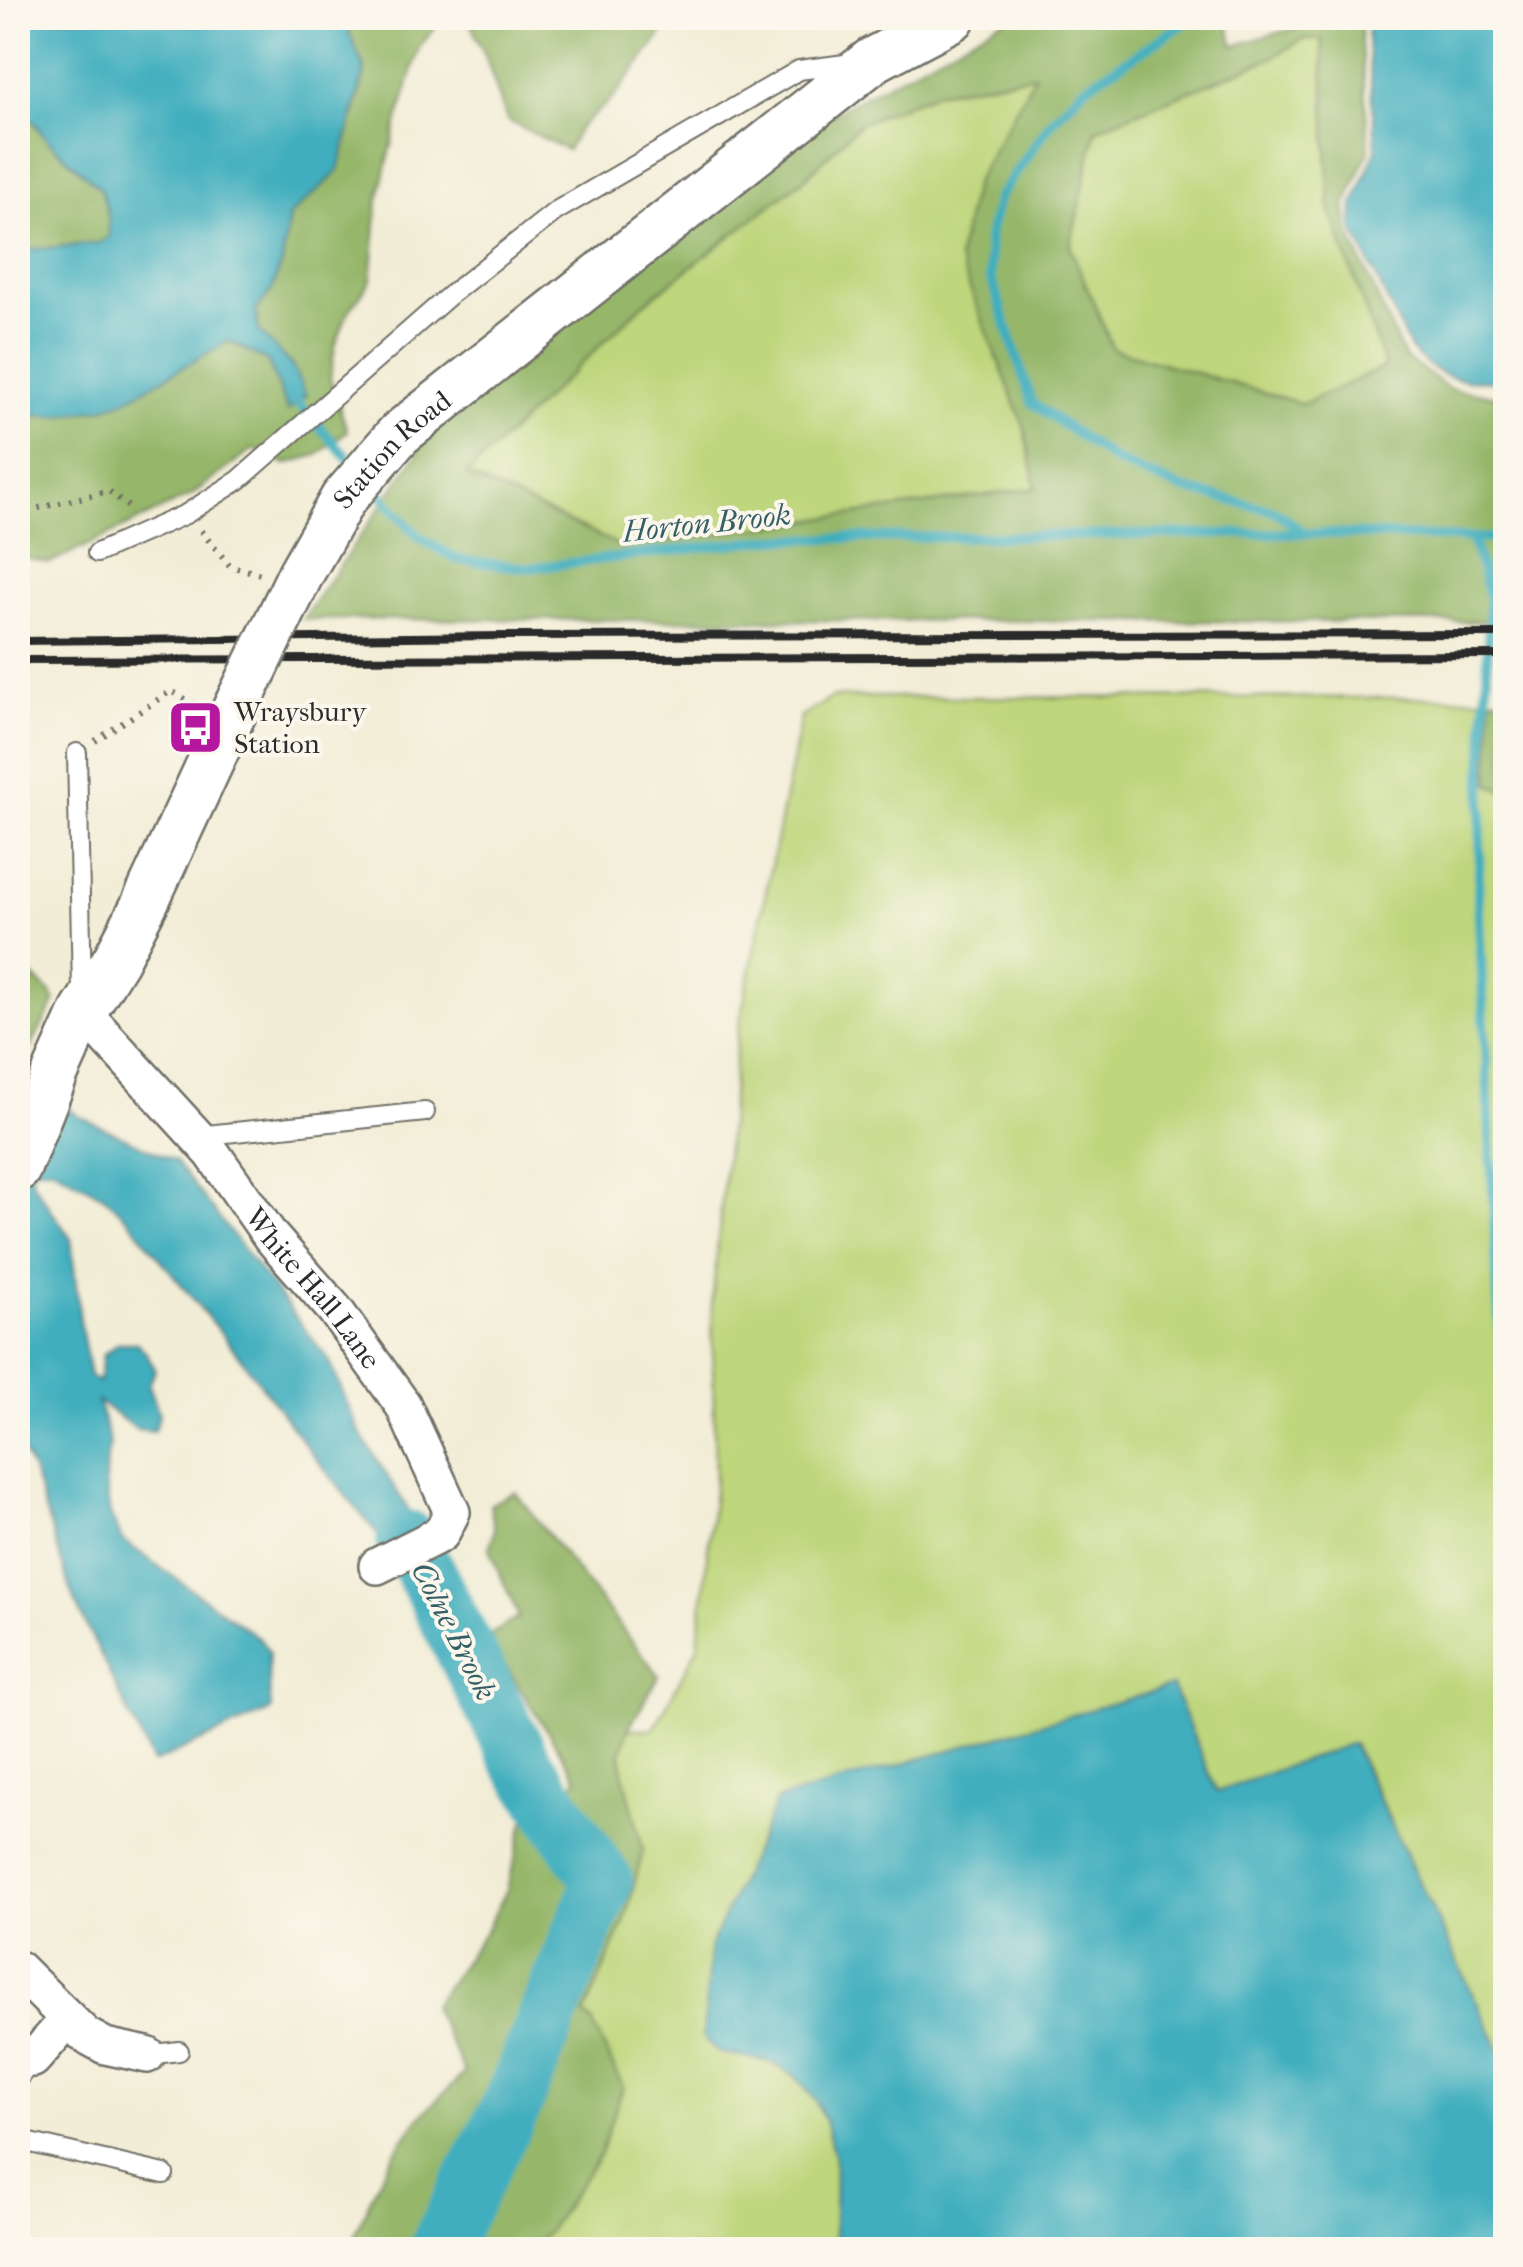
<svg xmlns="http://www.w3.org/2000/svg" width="1523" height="2267" font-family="'IM FELL French Canon',serif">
  <rect width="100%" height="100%" fill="#fbf7ec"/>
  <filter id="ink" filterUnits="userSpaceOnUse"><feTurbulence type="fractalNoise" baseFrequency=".01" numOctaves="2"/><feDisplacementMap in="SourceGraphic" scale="20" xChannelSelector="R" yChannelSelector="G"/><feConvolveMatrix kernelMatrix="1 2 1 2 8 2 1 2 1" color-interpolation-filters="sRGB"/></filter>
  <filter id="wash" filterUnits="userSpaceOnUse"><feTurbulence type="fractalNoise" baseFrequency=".0048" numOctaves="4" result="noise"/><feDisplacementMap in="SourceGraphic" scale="40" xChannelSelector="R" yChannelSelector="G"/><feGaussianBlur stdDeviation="2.25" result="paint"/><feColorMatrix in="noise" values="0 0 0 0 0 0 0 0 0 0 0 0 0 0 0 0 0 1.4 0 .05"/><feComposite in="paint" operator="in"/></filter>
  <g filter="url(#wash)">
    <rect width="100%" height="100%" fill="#f2edd6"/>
    <path fill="#bed67b" stroke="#748053" stroke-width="2.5" d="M 1303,39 L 1323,40 L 1330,208 L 1386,367 L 1303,404 L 1113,349 L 1070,247 L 1096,129 L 1272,58 Z
      M 1036,75 L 974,184 L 1037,489 L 622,547 L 465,474 L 643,304 L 805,178 L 859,124 L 936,92 Z
      M 833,697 L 1491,698 L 1489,784 L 1506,791 L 1505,2061 L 1353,1743 L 1217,1792 L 1172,1687 L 770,2062 L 794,2075 L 816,2101 L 825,2121 L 835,2159 L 834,2249 L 527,2250 L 546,2234 L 584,2015 L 624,1922 L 643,1851 L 622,1768 L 621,1752 L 628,1729 L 654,1729 L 698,1646 L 715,1481 L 712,1305 L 738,1031 L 801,717 Z"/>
    <path fill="#96b76b" stroke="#60714b" stroke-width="2.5" fill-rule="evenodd" d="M 353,18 L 442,18 L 419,48 L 399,116 L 378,201 L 371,280 L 347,314 L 335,346 L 330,378 L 347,431 L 317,455 L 286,464 L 253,449 L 190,496 L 50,563 L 18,557 L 18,415 L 56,416 L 103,408 L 125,400 L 229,341 L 268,362 L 288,411 L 292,366 L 259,331 L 256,310 L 272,290 L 282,262 L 289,216 L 306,200 L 355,112 L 365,70 L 349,33 Z
      M 468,18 L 536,18 L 543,21 L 547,18 L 718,18 L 698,24 L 672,21 L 613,98 L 579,128 L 567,150 L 507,120 L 485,55 Z
      M 1008,18 L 1233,18 L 1227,22 L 1234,46 L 1327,18 L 1369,18 L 1360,27 L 1369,150 L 1345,206 L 1349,233 L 1404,357 L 1450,389 L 1505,397 L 1505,622 L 303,619 L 418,453 L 413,443 L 793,135 ZM 1303,39 L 1322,40 L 1330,208 L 1385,367 L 1303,404 L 1113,349 L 1070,247 L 1096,129 L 1272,58 ZM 1035,75 L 974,184 L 958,258 L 1025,429 L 1036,488 L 622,547 L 466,475 L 643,304 L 805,178 L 859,124 L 936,92 Z
      M 18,102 L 48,141 L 101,189 L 108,214 L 109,238 L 99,243 L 18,251 Z
      M 1491,698 L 1505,698 L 1505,791 L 1489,784 Z
      M 18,960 L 25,964 L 26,971 L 51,993 L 55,1002 L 20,1066 L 18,1065 Z
      M 515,1492 L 659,1676 L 628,1729 L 621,1752 L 622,1768 L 643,1850 L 624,1922 L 584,2015 L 592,2022 L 623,2087 L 600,2154 L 546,2234 L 527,2249 L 350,2249 C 367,2205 385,2161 415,2124 C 429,2105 448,2090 465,2073 L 432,2006 L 485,1932 L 507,1890 L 526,1814 L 578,1779 L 487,1637 L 519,1617 L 489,1549 L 495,1530 L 490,1505 Z"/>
    <path fill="#41aebe" stroke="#366c74" stroke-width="2.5" d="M 18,18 L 353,18 L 349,33 L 365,70 L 338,172 L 289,216 L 282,262 L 272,290 L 256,310 L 259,331 L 292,366 L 306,395 L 288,411 L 268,362 L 229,341 L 125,400 L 103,408 L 56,416 L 18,415 L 18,251 L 98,243 L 109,237 L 108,214 L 101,189 L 48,141 L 18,101 Z
      M 1376,18 L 1505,18 L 1505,381 C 1459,380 1445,384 1410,349 L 1353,228 L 1353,206 L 1376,150 L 1367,31 Z
      M 18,1065 L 78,1116 L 175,1161 L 329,1360 L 359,1431 L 464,1598 L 432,1626 L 401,1588 L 378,1535 L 316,1459 L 241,1358 L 127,1218 L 105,1197 L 53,1168 L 31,1168 L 33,1183 L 71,1239 L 80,1321 L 90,1376 L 99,1382 L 103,1355 L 118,1343 L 137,1343 L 147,1354 L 155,1370 L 149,1385 L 159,1414 L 154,1431 L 136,1429 L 98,1401 L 110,1444 L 106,1459 L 105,1482 L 110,1514 L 122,1540 L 259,1638 L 269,1652 L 268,1668 L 271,1710 L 153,1763 L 73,1598 L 32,1470 L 21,1448 L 18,1460 Z
      M 1172,1686 L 1217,1792 L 1352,1743 L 1505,2061 L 1505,2249 L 834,2249 L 835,2159 L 825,2121 L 816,2101 L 794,2075 L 770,2062 L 718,2052 L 703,2038 L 710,1947 L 777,1800 Z"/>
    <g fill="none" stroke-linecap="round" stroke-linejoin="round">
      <path stroke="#41aebe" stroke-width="10" d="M 1193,18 L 1085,87 L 1051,122 L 998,198 L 988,239 L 991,278 L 1032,403 L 1117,462 L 1183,489 L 1276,511 L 1302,532
        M 292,391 L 298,403 L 355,466
        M 369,482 L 419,537 L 458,560 L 529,568 L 771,539 L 1302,533 L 1506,539
        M 1472,539 L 1490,598 L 1478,898 L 1506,1448"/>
      <path stroke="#41aebe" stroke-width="60" d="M 406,1540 L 421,1564 L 521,1761 L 603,1881 L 513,2103 L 438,2250"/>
    </g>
  </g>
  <g filter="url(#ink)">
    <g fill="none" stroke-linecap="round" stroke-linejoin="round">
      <defs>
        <path id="service" d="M 97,553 L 186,514 L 239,480 L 450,295 L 556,211 L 799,70 L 853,63
          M 77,753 L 82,991
          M 197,1136 L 425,1112
          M 147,2055 L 179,2051
          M 18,2079 L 33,2059
          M 18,2140 L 164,2174"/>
        <g id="minor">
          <path id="s1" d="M 83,1012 L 212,1153 L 271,1237 L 335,1310 L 403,1405 L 452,1512 L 441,1534 L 377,1566"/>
          <path d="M 18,1969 L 85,2035 L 105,2046 L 147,2055"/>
          <path d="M 33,2059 L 68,2019"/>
        </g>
        <g id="tertiary">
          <path id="s2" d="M 301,573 L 343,499 L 399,434 L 873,60 L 952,18"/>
          <path d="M 18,1168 L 56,1072 L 83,1012 L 116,959 L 144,905 L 230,720"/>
        </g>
      </defs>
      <use href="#service" stroke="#716f67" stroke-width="22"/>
      <use href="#minor" stroke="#716f67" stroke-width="40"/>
      <use href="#tertiary" stroke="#716f67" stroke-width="50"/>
      <path stroke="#716f67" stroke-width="6" stroke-dasharray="2.5 8" stroke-linecap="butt" d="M 18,513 L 109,491 L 132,510
        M 201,531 L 230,566 L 261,574
        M 95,741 L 171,691 L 198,706"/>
      <use href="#service" stroke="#fff" stroke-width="18"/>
      <use href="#minor" stroke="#fff" stroke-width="35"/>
      <use href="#tertiary" stroke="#fff" stroke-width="45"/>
      <path stroke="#2b2b2b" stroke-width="8" d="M 18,641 L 503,636 L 1506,634
        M 18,660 L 1506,655"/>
      <defs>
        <path id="tertiary-bridge" d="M 230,720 L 301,573"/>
      </defs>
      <use href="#tertiary-bridge" stroke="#716f67" stroke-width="50" stroke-linecap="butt"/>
      <use href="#tertiary-bridge" stroke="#fff" stroke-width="45"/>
    </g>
  </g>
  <defs>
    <symbol id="bus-square" viewBox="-11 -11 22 22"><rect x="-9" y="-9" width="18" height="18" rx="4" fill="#b5179e" stroke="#fbf7ec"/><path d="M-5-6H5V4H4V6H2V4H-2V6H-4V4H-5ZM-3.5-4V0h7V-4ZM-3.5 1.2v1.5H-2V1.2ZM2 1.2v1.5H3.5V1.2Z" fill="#fff"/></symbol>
  </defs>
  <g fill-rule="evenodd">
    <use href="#bus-square" x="164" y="696" width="63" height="63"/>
  </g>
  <g text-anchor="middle" stroke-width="8" stroke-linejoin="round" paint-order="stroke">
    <g font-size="28" fill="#2b2b2b" stroke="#fbf7ec">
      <text dy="10" stroke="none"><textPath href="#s2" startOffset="155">Station Road</textPath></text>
      <text dy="10" stroke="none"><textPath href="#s1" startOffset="360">White Hall Lane</textPath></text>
    </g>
    <g font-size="28" fill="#2b2b2b" stroke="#fbf7ec" text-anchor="start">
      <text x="234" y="721">Wraysbury<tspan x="234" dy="32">Station</tspan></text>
    </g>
    <g font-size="30" font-style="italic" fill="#345f66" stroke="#fbf7ec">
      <text transform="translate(707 523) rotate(-6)" y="10">Horton Brook</text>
      <text transform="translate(454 1631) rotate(63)" y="10">Colne Brook</text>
    </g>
  </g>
  <rect width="1523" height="2267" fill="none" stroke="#fbf7ec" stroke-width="60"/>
</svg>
